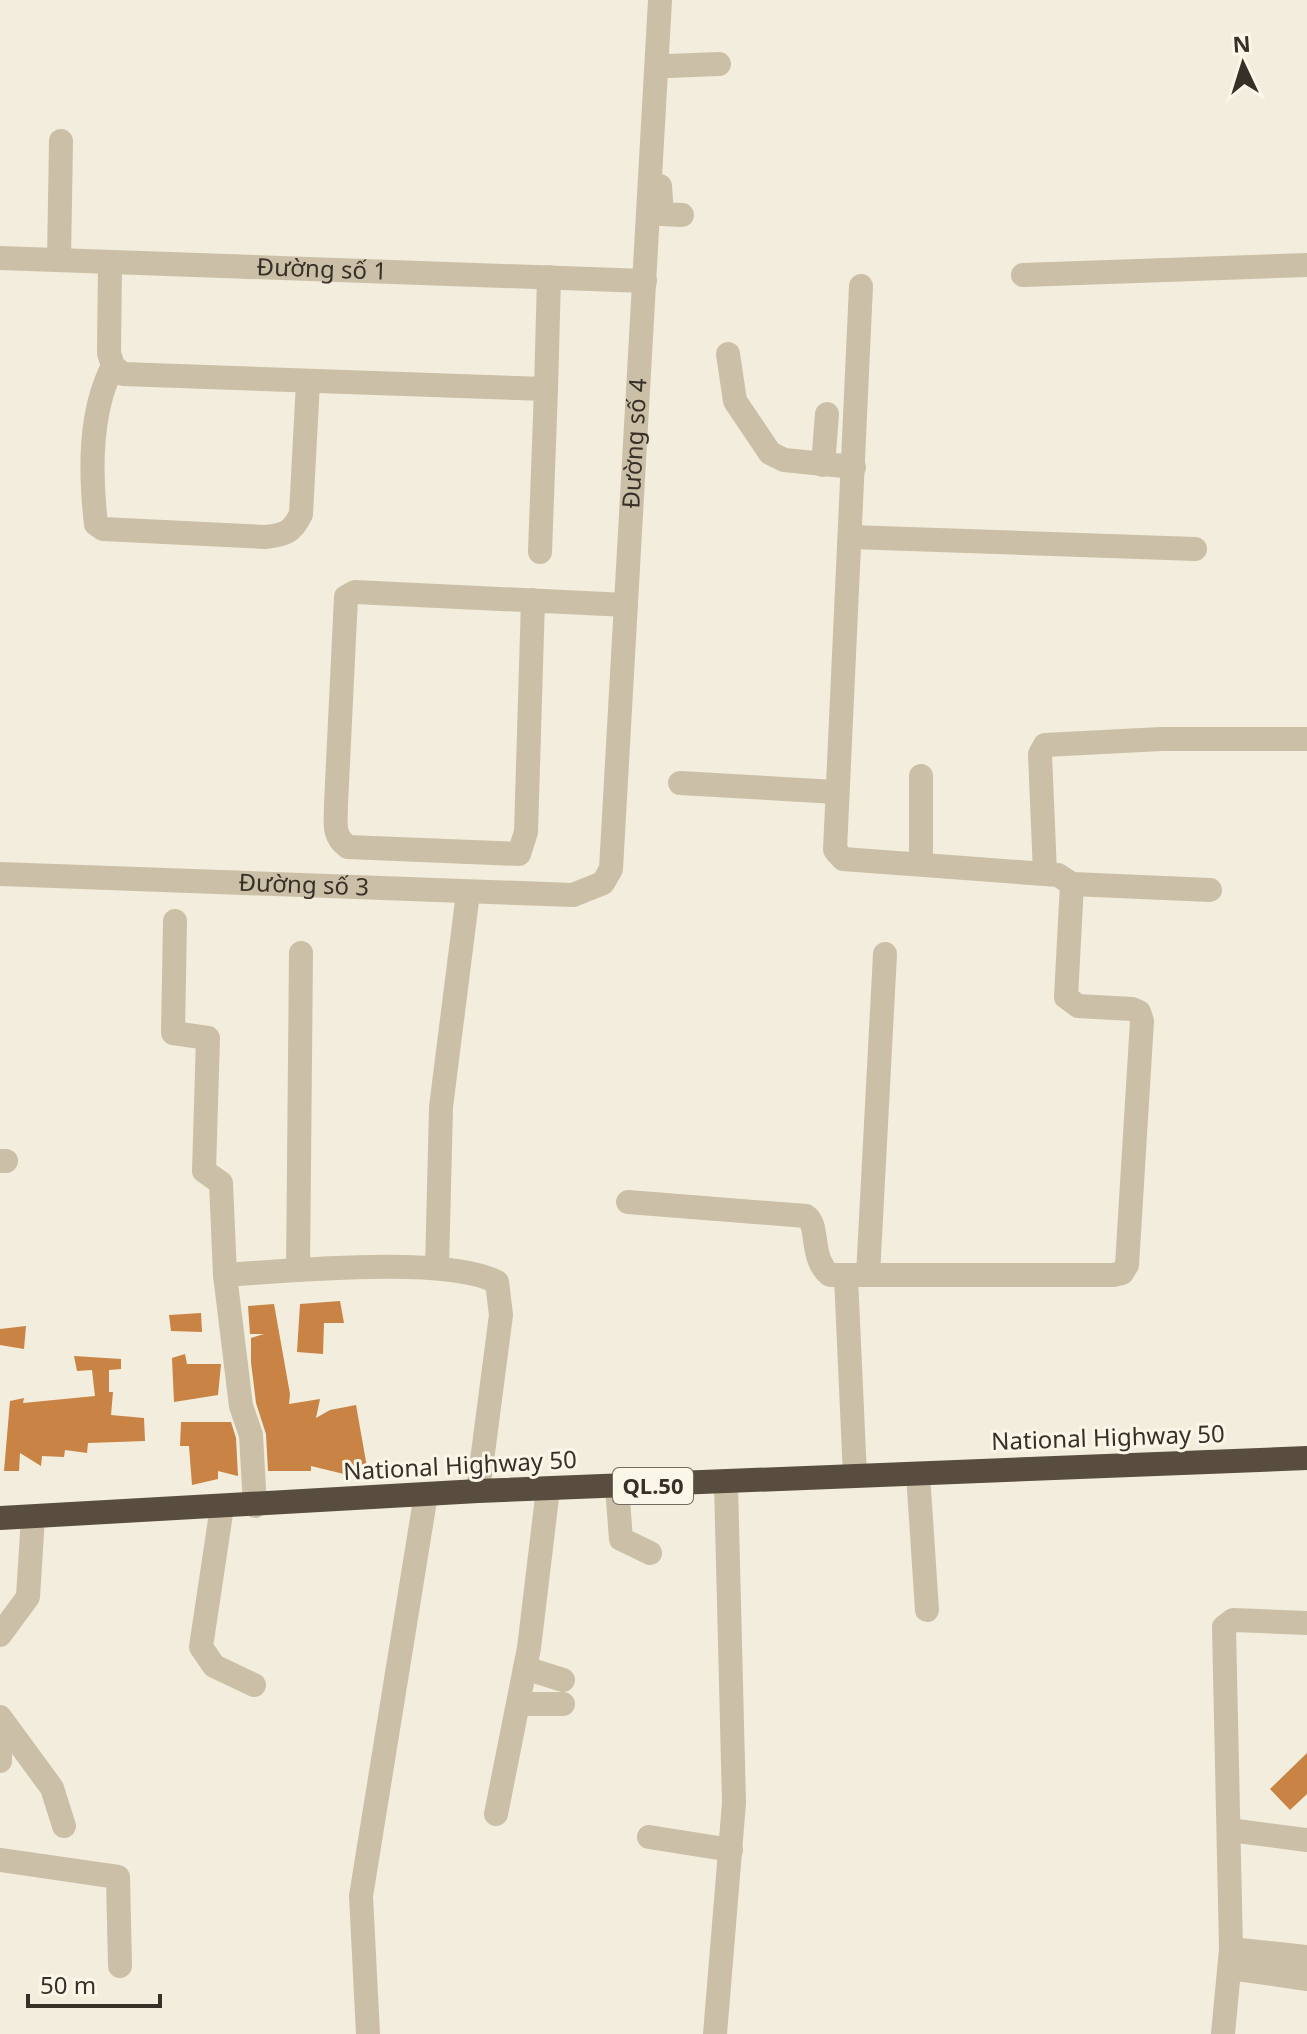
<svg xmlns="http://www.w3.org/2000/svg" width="1307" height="2034" font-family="'Noto Sans',sans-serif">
  <rect width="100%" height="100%" fill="#f2eddc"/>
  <path fill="#c88345" d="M 340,1301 L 344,1323 L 324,1323 L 323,1354 L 297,1352 L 300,1304 Z
    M 274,1304 L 290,1394 L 289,1404 L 320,1399 L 316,1418 L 330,1410 L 356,1405 L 368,1473 L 348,1475 L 311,1466 L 311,1471 L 268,1471 L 266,1434 L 256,1403 L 251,1362 L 251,1338 L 264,1334 L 250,1334 L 248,1306 Z
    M 201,1313 L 202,1332 L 171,1331 L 169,1315 Z
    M 26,1326 L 24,1349 L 0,1345 L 0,1329 Z
    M 185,1354 L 187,1364 L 221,1364 L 218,1395 L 174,1402 L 172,1358 Z
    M 74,1356 L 121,1359 L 121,1369 L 109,1370 L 109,1392 L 113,1392 L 111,1415 L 144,1418 L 145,1441 L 88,1443 L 87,1453 L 65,1450 L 64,1457 L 42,1456 L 41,1466 L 20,1453 L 19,1471 L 4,1471 L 10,1401 L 24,1398 L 23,1403 L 95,1396 L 92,1370 L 77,1371 Z
    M 181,1422 L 231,1422 L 236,1438 L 238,1476 L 218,1471 L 218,1479 L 192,1485 L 189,1446 L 180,1446 Z
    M 1307,1753 L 1307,1794 L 1290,1810 L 1270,1789 Z"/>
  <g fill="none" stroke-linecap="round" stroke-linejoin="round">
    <g stroke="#cbc0a7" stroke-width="24">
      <path d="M 668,66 L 719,64"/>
      <path d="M 660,186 L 662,214 L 682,215"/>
      <path id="s1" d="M 0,258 L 645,281"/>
      <path d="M 59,260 L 61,141"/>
      <path d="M 110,262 L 109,353 L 113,366 L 123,374 L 546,389 L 540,552"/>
      <path d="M 1023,275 L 1307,265"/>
      <path d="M 728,354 L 735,401 L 770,453 L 784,460 L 854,467"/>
      <path d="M 113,366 C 89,412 90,472 96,524 L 103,529 L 265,537 C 284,535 292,533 301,514 L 308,382"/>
      <path d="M 546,389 L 549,277"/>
      <path d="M 823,465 L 827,414"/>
      <path d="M 851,537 L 1195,549"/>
      <path d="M 533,600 L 526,832 L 519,854 L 348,847 C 332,836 336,822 336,804 L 346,597 L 355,592 L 626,605"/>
      <path d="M 680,783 L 836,792"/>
      <path d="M 921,864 L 921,776"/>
      <path d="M 1045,873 L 1040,754 L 1045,745 L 1161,739 L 1307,739"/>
      <path id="s2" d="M 0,874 L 573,895 L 603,883 L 611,869 L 660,0"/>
      <path d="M 1072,884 L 1210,890"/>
      <path d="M 175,921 L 173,1033 L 208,1038 L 204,1171 L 221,1183 L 225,1275"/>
      <path d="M 0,1161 L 6,1161"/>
      <path d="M 628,1202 L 806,1216 C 820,1225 809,1258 830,1275 L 1113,1275 L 1122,1273 L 1127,1265 L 1142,1021 L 1139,1012 L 1132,1009 L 1078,1006 L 1066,997 L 1072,884 L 1058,875 L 843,859 L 835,850 L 861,286"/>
      <path d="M 437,1268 L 441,1107 L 468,893"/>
      <path d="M 298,1270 L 301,953"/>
      <path d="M 868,1275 L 885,954"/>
      <path d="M 846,1277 L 855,1476"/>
      <path d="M 918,1474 L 927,1610"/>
      <path d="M 617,1487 L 621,1539 L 650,1553"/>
      <path d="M 255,1506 L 251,1435 L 241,1406 L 225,1275 C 286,1271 447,1255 497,1282 L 501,1315 L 478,1491"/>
      <path d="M 222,1507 L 201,1647 L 214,1666 L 254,1685"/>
      <path d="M 0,1635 L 28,1597 L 33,1517"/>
      <path d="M 525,1668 L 563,1680"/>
      <path d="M 519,1704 L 563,1704"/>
      <path d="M 0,1717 L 52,1788 L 64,1826"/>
      <path d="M 0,1739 L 0,1761"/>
      <path d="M 496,1814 L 529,1648 L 548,1489"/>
      <path d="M 1229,1830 L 1307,1840"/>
      <path d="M 649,1837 L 731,1850"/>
      <path d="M 0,1860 L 118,1877 L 120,1966"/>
      <path d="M 1231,1949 L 1307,1957"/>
      <path d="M 1230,1968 L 1307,1979"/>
      <path d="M 368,2034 L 361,1896 L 426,1494"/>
      <path d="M 715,2034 L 734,1803 L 726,1483"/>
      <path d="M 1223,2034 L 1231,1949 L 1224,1627 L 1233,1620 L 1307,1623"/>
    </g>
    <path stroke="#584d3f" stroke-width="24" d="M 0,1518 L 478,1491 L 1307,1458"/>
  </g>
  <g text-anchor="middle" stroke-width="6" stroke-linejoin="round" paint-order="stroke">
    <rect fill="#faf6e8" stroke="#726b62" stroke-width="2" x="613" y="1468" width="80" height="36" rx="6"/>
    <g font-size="22" font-weight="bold" fill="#373028">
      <text x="653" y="1494">QL.50</text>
    </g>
    <g font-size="24" fill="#373028" stroke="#faf6e8">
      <text dy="8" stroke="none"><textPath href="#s1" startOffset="322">Đường số 1</textPath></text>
      <text dy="8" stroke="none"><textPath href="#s2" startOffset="1048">Đường số 4</textPath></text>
      <text dy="8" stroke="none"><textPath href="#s2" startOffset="304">Đường số 3</textPath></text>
      <text transform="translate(1108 1438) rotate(-2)" y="8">National Highway 50</text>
      <text transform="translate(460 1466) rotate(-3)" y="8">National Highway 50</text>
    </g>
  </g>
  <g transform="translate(1243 64) rotate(356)" stroke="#faf6e8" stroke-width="6" paint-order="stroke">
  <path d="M0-6L14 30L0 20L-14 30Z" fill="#373028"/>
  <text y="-12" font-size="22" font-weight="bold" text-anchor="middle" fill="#373028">N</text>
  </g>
  <path d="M28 1994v12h132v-12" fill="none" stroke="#373028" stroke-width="4"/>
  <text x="40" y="1994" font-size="24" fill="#373028" stroke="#faf6e8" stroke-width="6" paint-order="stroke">50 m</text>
</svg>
